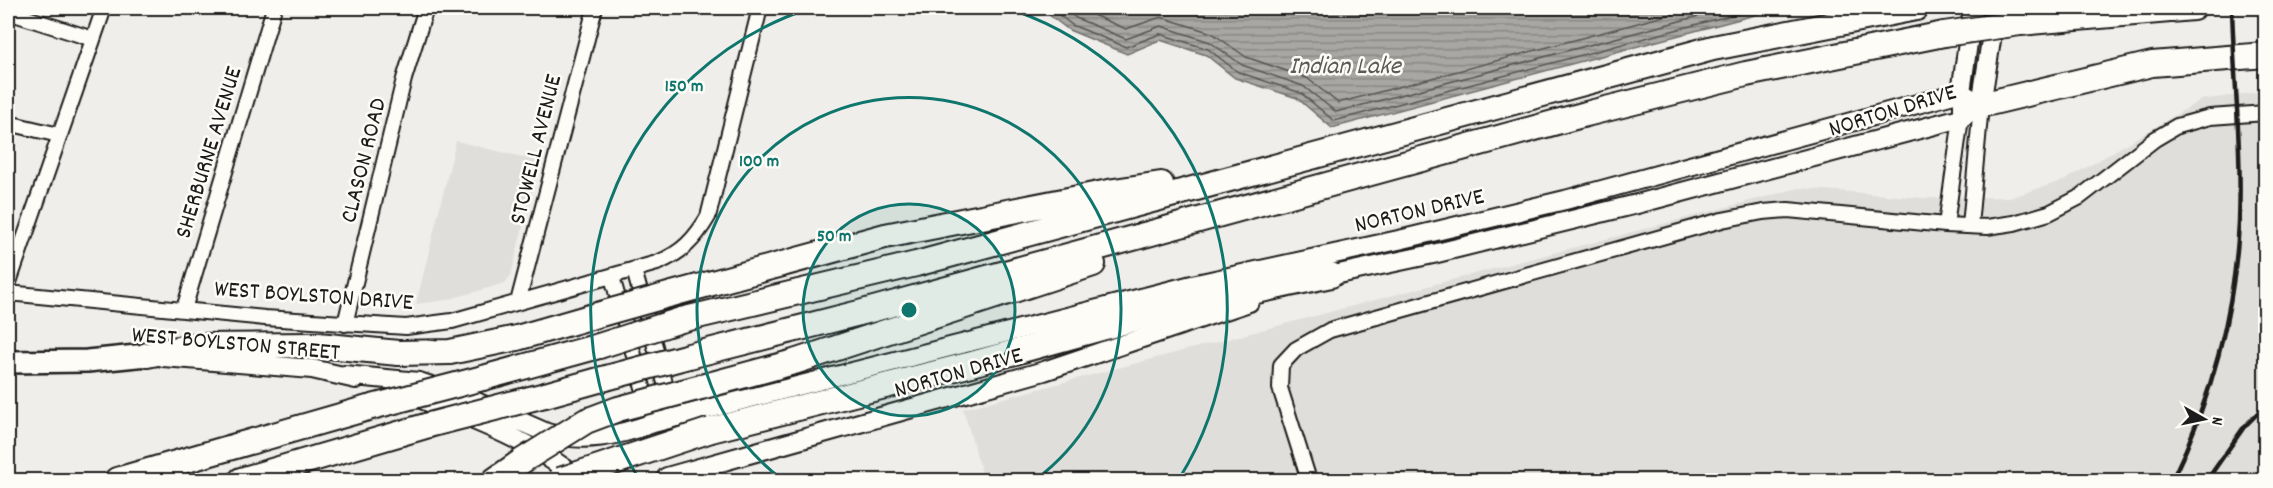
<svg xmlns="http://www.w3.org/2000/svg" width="2273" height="488" font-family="Dekko,sans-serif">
  <defs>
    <pattern id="water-rules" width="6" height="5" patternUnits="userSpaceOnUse" patternTransform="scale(1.5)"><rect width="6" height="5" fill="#a8a7a3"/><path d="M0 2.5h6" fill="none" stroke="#888784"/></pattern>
  </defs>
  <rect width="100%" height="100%" fill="#f0eeea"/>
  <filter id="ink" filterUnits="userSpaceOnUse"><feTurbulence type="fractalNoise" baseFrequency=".0167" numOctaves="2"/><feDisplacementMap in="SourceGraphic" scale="12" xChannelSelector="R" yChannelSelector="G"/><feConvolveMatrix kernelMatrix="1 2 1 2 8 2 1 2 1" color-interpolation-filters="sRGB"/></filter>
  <g filter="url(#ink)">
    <path fill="#e0deda" d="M 2265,91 L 2265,480 L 984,480 L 963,409 L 1799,188 L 1924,198 L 2012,197 L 2065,180 L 2201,100 Z
      M 456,141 L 539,161 L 511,275 L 505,283 L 447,300 L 416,304 Z"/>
    <path fill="url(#water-rules)" stroke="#706f6d" stroke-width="1.5" d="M 1040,8 L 1781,8 L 1332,128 L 1297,98 L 1235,78 L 1206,55 L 1160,40 L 1127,54 L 1069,30 Z"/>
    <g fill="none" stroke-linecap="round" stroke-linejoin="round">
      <path stroke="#545452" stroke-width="1.5" d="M 1050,8 L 1072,25 L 1126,47 L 1160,34 L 1208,49 L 1238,72 L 1301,93 L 1334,121 L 1758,8
        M 1062,8 L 1076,18 L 1126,39 L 1161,26 L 1210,42 L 1242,65 L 1303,86 L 1336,112 L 1729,8
        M 1077,8 L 1126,29 L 1161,17 L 1212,33 L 1246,57 L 1307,78 L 1338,103 L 1694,8"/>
      <defs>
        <path id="street" d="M 8,12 L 93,39
          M 8,123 L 59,135
          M 1946,225 L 1961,118 L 1961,92
          M 1970,226 L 1981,105
          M 634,270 L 670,401
          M 612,277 L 653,423
          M 8,285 L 104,8
          M 8,293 L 265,318 L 406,327 L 452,321 L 657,263 C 682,253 695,239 708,217 L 760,8
          M 518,302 L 595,8
          M 184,309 L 274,8
          M 345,324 L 404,79 L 426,8
          M 1309,480 L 1280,388 L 1281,365 L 1296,349 L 1330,330 L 1722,220 L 1763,212 L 1788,210 L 1946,225 L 1987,227 L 2014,223 L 2049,213 L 2080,197 L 2155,139 L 2177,126 L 2210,117 L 2266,113"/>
        <path id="secondary" d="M 1961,92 L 1973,8
          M 1981,105 L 1996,8
          M 1320,278 L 1433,254 L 1637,204 L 1961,118 L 1981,105
          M 163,357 L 312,369 L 356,379
          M 344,375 L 419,382 L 465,397 L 547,433 C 584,443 618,436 653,423 L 1192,285 L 1403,239 L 1565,200 L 1961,92 L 1981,105
          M 411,395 C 470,418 531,440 580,480
          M 667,477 L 1044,371 L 1249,302"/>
        <path id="primary" d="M 8,362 L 87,361 L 147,355"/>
        <path id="highway" d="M 2020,23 L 2193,8
          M 1981,105 L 2152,64 L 2266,55
          M 672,294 L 885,236 L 1114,191 L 1161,184
          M 681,320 L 916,264 L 1713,48 L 1916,8
          M 147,355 L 193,346 L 318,345 L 398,353 L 450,352 L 517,338 L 590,317
          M 689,356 L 863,312 L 1586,114 L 1746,74 L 1944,34
          M 483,378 L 599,346
          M 701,387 L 794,362 L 1093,264
          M 545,395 L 606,378
          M 711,430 L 968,365 L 1163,311 L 1331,275
          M 117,480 L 368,408
          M 241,480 L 429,425
          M 495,480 L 522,461"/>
      </defs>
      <use href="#street" stroke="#1c1c1c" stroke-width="18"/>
      <use href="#secondary" stroke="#1c1c1c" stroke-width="22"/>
      <use href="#primary" stroke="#1c1c1c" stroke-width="26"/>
      <use href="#highway" stroke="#1c1c1c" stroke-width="28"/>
      <use href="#street" stroke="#fdfcf7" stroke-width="14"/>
      <use href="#secondary" stroke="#fdfcf7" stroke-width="18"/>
      <use href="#primary" stroke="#fdfcf7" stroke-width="21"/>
      <use href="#highway" stroke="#fdfcf7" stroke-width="24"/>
      <path stroke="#1c1c1c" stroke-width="4.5" d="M 2172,480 C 2211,401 2235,310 2239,222 C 2242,151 2234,78 2232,8
        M 2207,480 L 2244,427 L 2266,405"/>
      <defs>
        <path id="highway-bridge" d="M 1944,34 L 2020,23
          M 590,317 L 672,294
          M 599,346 L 681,320
          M 606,378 L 689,356
          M 368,408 L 483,378
          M 429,425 L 545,395
          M 522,461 L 586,421 L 618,409 L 701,387
          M 560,480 L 711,430"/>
      </defs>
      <use href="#highway-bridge" stroke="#1c1c1c" stroke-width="28" stroke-linecap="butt"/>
      <use href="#highway-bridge" stroke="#fdfcf7" stroke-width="24"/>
    </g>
  </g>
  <circle cx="909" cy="310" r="106" fill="#0f766e" fill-opacity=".12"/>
  <g fill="none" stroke="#0f766e" stroke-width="3">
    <circle cx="909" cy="310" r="106"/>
    <path d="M783 480A212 212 0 1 1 1035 480"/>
    <path d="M639 479A318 318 0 0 1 811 8M1007 8A318 318 0 0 1 1179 479"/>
  </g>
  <g text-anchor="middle" stroke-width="5" stroke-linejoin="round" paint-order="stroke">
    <g font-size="24" fill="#1c1c1c" stroke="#fdfcf7">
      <text transform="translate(1892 109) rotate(-17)" y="8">NORTON DRIVE</text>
      <text transform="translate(534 149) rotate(-76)" y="8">STOWELL AVENUE</text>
      <text transform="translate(207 152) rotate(-73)" y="8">SHERBURNE AVENUE</text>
      <text transform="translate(362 160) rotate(-76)" y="8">CLASON ROAD</text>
      <text transform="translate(1419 209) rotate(-13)" y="8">NORTON DRIVE</text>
      <text transform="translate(314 294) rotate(4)" y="8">WEST BOYLSTON DRIVE</text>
      <text transform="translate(236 342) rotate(5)" y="8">WEST BOYLSTON STREET</text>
      <text transform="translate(958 371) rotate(-16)" y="8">NORTON DRIVE</text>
    </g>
    <g font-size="26" font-style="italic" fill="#5b5b59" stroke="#fdfcf7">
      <text x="1345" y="73">Indian Lake</text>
    </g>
  </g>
  <circle cx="909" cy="310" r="9" fill="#0f766e" stroke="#fdfcf7" stroke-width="3"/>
  <g font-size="18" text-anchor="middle" font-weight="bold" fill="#0f766e" stroke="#fdfcf7" stroke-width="5" stroke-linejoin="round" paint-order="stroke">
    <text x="684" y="91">150 m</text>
    <text x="759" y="166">100 m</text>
    <text x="834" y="241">50 m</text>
  </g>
  <rect width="2273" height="488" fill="none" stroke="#fdfcf7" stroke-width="30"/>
  <rect x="15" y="15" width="2243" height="458" fill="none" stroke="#1c1c1c" stroke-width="2" filter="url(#ink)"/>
  <g transform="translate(2204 419) rotate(99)" stroke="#fdfcf7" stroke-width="4.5" paint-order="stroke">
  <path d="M0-4.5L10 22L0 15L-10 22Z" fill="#1c1c1c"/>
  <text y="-9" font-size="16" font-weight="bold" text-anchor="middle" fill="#1c1c1c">N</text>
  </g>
</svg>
